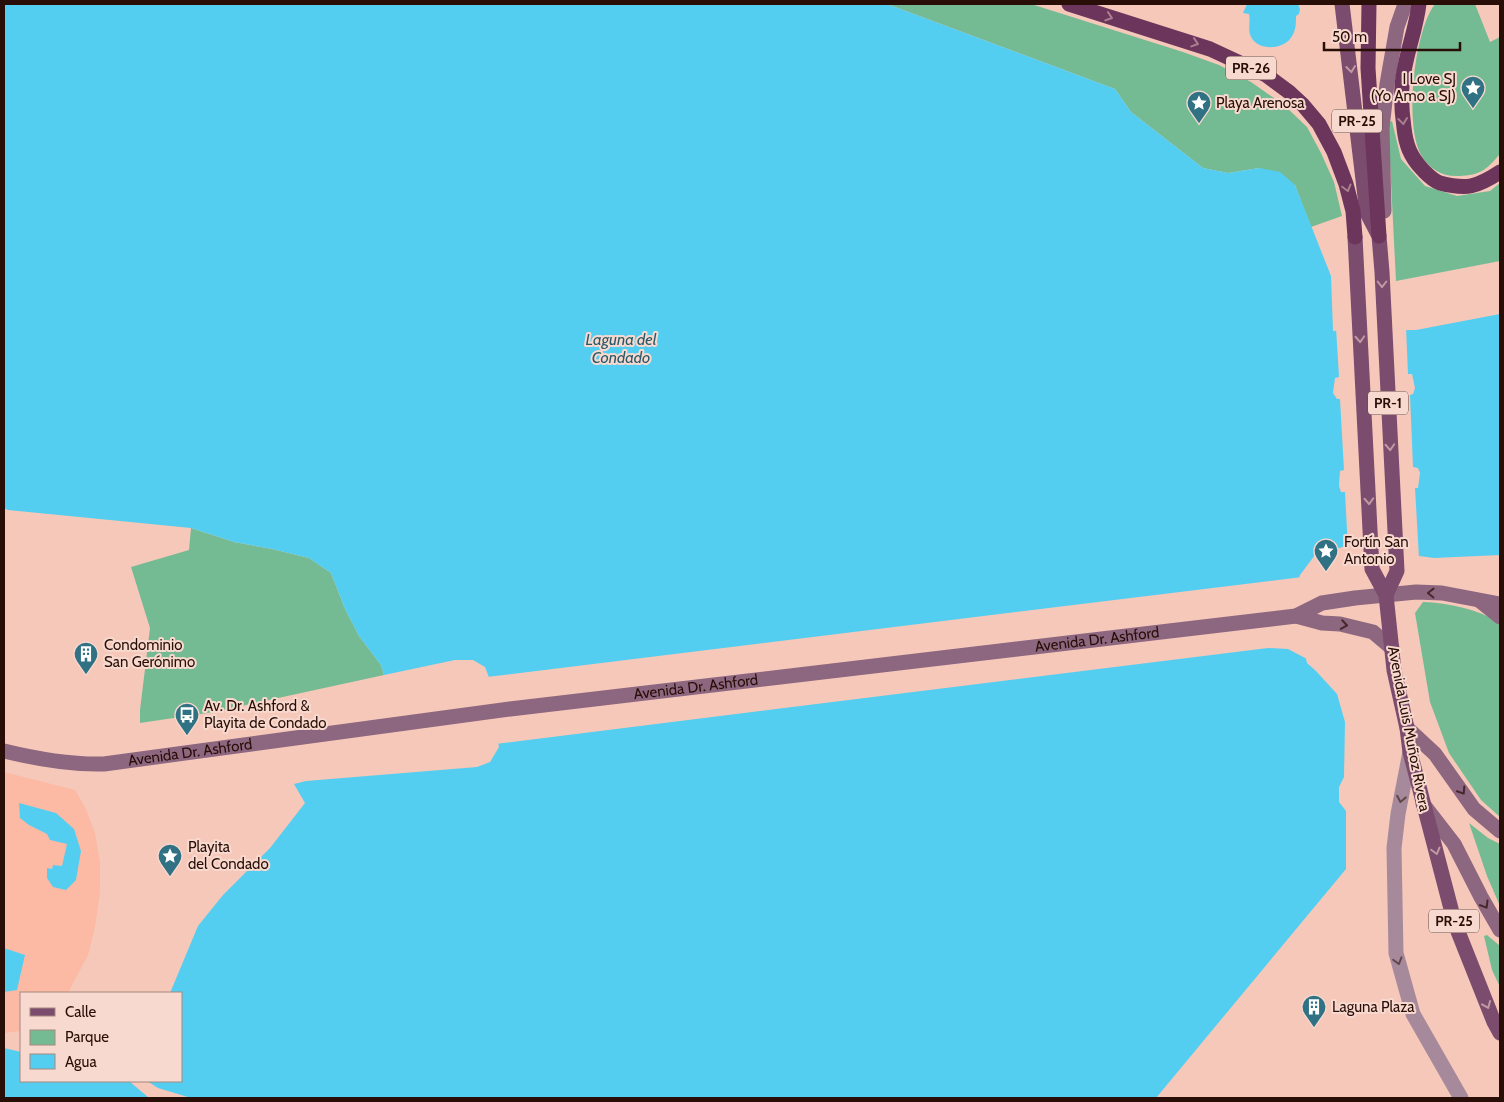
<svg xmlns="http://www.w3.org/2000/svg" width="1504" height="1102" font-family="Cabin,sans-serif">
  <rect width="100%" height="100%" fill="#f6c8b9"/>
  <path fill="#fcbaa4" d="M 4,772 L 75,790 L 86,809 L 95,833 L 100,862 L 100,892 L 95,927 L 88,955 L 68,993 L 21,993 L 21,1031 L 4,1033 Z"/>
  <path fill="#74bb94" d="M 887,4 L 1031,4 L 1183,52 L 1219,65 L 1251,82 L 1284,105 L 1307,127 L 1321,153 L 1334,182 L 1342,216 L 1311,227 L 1295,185 L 1259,168 L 1228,173 L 1203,168 L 1131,112 L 1115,89 Z
    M 1435,4 L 1475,4 L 1490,42 L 1500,37 L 1500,154 C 1486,170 1481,175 1459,176 C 1443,177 1429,169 1421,155 C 1404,125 1414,31 1435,4 Z
    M 1392,121 L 1401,159 L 1425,186 L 1457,196 L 1490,191 L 1500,183 L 1500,261 L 1396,281 L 1388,123 Z
    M 191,528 L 234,542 L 272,549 L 309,558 L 331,573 L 345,609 L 359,636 L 381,665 L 384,675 L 214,712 L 140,723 L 140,710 L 150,628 L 131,567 L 189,550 Z
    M 1423,602 C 1449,603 1478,609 1500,623 L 1500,817 L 1481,800 L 1449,753 L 1430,702 L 1415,613 Z
    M 1469,823 L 1488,838 L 1500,844 L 1500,906 L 1487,876 Z
    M 1487,935 L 1500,946 L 1500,987 L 1492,970 L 1484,936 Z"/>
  <path fill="#54cef0" d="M 4,4 L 887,4 L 1115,89 L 1131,112 L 1203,168 L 1228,173 L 1259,168 L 1280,172 L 1295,185 L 1331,276 L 1333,331 L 1416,330 L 1500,314 L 1500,555 L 1434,558 L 1346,546 L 1315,555 L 1300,575 L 1296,589 L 1296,616 L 1307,663 L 1316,671 L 1337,694 L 1345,722 L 1344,777 L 1339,787 L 1339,802 L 1346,811 L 1346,869 L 1156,1098 L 191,1098 L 158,1088 L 147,1081 L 181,1081 L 181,993 L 170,993 L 198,926 L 223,895 L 270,848 L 305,803 L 294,784 L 306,781 L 477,767 L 490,762 L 499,747 L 492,711 L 490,680 L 485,667 L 473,660 L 455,660 L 384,675 L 381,665 L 359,636 L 345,609 L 331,573 L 309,558 L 272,549 L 234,542 L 191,528 L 8,510 L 4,508 Z
    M 1247,4 L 1298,4 L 1300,9 L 1299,14 L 1296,16 C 1296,24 1296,32 1290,39 C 1282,49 1262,50 1254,41 C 1246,32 1251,24 1249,14 L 1243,13 Z
    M 19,803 L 56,813 L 74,829 L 81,851 L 76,880 L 66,890 L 53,887 L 47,878 L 47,868 L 52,869 L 53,865 L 62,866 L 67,844 L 50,840 L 47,834 L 29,825 L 20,818 Z
    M 4,948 L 25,955 L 17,990 L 4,992 Z
    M 4,1048 L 21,1052 L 21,1081 L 129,1081 L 149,1098 L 4,1098 Z"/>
  <path fill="#f6c8b9" d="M 1406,327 L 1408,374 L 1412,374 L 1415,388 L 1413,394 L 1410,395 L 1413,467 L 1418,468 L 1420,473 L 1418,488 L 1415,488 L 1419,558 L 1348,549 L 1345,492 L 1341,492 L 1339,486 L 1340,471 L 1344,470 L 1340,399 L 1337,399 L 1333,393 L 1335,378 L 1339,377 L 1336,328 Z
    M 1302,577 L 1299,589 L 1299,616 L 1309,660 L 1288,649 L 1268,648 L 495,744 L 489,712 L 487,677 Z"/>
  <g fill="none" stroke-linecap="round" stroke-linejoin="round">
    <path stroke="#a68a9c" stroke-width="15" d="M 1410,752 L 1398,814 L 1394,848 L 1396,953 L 1413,1014 L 1461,1098"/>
    <g stroke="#8d6680" stroke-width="15">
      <path d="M 1384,211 L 1382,128 L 1387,84 L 1397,27 L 1404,7 L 1408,4"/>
      <path d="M 1480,601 L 1500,617"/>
      <path d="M 1296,616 L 1322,623 L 1340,624 L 1373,632 L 1392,648"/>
      <path d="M 1407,728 L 1435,754 L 1474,809 L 1500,831"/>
      <path id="s1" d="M 4,751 C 37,759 70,765 104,764 L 510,709 L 1296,616 L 1322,603 L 1355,598 L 1416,592 L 1442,593 L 1500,604"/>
      <path d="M 1423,804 L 1454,844 L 1481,897 L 1500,930"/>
    </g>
    <path stroke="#7b4c6d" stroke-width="15" d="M 1342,4 L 1367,213 L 1379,236 L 1382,272 L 1397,571 L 1386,595 L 1394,670 L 1407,728 L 1410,752 L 1455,924 L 1494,1022 L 1500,1033
      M 1355,237 L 1372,569 L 1386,595"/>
    <path stroke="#6b355c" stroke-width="15" d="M 1069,4 L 1210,49 L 1266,75 L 1289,92 L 1303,105 L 1319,124 L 1334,152 L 1346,184 L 1353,211 L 1355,237
      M 1369,4 L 1368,68 L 1379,236
      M 1419,4 C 1416,31 1404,58 1402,86 C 1401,100 1402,114 1404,128 C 1406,145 1410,156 1422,169 C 1427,174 1432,180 1440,183 C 1467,190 1477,187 1500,172"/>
  </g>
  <defs><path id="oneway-chevron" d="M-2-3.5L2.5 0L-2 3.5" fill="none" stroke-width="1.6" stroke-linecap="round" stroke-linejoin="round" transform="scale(1.25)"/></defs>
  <g stroke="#aa7f90">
    <use href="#oneway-chevron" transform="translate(1109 17) rotate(18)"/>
    <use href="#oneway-chevron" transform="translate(1195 43) rotate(18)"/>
    <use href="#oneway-chevron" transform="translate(1403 121) rotate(83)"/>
    <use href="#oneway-chevron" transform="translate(1347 188) rotate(75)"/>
  </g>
  <g stroke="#c09aa3">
    <use href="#oneway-chevron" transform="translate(1351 69) rotate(83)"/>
    <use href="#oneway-chevron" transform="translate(1382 284) rotate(90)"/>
    <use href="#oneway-chevron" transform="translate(1360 339) rotate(87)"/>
    <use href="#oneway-chevron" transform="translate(1390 447) rotate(87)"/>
    <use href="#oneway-chevron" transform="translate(1369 501) rotate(87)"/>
    <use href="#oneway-chevron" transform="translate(1436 851) rotate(75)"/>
    <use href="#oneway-chevron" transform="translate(1487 1005) rotate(68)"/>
  </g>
  <g stroke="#46282b">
    <use href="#oneway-chevron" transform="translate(1431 593) rotate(-179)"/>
    <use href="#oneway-chevron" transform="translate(1344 625) rotate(9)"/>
    <use href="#oneway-chevron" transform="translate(1462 791) rotate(57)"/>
    <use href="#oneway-chevron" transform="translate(1485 905) rotate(59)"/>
  </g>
  <g stroke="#61464a">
    <use href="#oneway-chevron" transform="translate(1401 799) rotate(101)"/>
    <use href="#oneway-chevron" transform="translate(1398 961) rotate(74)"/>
  </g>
  <defs>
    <symbol id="sight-pin" viewBox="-11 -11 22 30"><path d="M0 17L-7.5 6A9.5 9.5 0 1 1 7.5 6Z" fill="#307284" stroke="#f8d9cf"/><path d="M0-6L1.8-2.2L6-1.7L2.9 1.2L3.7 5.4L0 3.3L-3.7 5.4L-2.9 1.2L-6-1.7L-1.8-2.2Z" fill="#fff"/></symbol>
    <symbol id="building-pin" viewBox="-11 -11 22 30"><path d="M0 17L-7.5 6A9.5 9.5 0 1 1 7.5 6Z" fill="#307284" stroke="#f8d9cf"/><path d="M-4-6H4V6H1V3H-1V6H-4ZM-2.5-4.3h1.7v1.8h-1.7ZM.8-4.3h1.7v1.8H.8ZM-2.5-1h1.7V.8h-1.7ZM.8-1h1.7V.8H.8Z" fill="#fff"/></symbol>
    <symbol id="bus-pin" viewBox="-11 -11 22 30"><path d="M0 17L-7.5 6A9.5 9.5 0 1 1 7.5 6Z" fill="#307284" stroke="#f8d9cf"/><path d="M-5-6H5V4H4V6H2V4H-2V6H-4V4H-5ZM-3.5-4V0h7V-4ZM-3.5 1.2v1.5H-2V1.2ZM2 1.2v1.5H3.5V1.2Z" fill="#fff"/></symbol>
  </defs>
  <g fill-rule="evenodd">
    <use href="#sight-pin" x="1459" y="74" width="28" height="38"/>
    <use href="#sight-pin" x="1185" y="89" width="28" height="38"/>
    <use href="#sight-pin" x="1312" y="537" width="28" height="38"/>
    <use href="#building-pin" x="72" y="640" width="28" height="38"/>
    <use href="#bus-pin" x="173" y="701" width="28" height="38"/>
    <use href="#sight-pin" x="156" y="842" width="28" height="38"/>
    <use href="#building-pin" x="1300" y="993" width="28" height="38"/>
  </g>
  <g text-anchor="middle" stroke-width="4" stroke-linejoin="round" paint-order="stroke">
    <g fill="#f8d9cf" stroke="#664b42" stroke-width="1">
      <rect x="1226" y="56.5" width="50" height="23" rx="4"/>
      <rect x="1332" y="109.5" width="50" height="23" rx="4"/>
      <rect x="1368" y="391.5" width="40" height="23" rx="4"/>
      <rect x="1429" y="909.5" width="50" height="23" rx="4"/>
    </g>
    <g font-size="14" font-weight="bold" fill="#280e06">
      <text x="1251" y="73">PR-26</text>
      <text x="1357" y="126">PR-25</text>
      <text x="1388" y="408">PR-1</text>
      <text x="1454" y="926">PR-25</text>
    </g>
    <g font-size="15" fill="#280e06" stroke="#f8d9cf" text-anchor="start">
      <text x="1456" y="84" text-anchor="end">I Love SJ<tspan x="1456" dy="17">(Yo Amo a SJ)</tspan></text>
      <text x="1216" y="108">Playa Arenosa</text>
      <text x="1344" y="547">Fortín San<tspan x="1344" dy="17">Antonio</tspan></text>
      <text x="104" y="650">Condominio<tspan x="104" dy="17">San Gerónimo</tspan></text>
      <text x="204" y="711">Av. Dr. Ashford &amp;<tspan x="204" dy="17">Playita de Condado</tspan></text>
      <text x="188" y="852">Playita<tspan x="188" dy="17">del Condado</tspan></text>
      <text x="1332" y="1012">Laguna Plaza</text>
    </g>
    <g font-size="15" fill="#280e06" stroke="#f8d9cf">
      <text dy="5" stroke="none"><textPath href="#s1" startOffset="1102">Avenida Dr. Ashford</textPath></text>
      <text dy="5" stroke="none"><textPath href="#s1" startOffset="698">Avenida Dr. Ashford</textPath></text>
      <text transform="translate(1409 729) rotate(79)" y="5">Avenida Luis Muñoz Rivera</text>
      <text dy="5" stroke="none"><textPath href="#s1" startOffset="188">Avenida Dr. Ashford</textPath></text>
    </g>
    <g font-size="16" font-style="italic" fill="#275968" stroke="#f8d9cf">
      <text x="621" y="345">Laguna del<tspan x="621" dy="18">Condado</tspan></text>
    </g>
  </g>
  <rect width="1504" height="1102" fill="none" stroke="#280e06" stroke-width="10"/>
  <rect x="20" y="992" width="162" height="90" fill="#f8d9cf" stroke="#a5887f"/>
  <rect x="30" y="1008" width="25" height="8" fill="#7b4c6d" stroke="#a5887f"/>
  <text x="65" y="1017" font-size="15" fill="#280e06">Calle</text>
  <rect x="30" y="1030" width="25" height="15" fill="#74bb94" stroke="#a5887f"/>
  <text x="65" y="1042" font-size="15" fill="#280e06">Parque</text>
  <rect x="30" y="1054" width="25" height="15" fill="#54cef0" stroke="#a5887f"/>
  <text x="65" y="1067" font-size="15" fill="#280e06">Agua</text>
  <path d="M1324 42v8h136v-8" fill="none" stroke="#280e06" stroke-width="2.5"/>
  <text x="1332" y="42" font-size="15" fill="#280e06" stroke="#f8d9cf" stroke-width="4" paint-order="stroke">50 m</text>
</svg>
